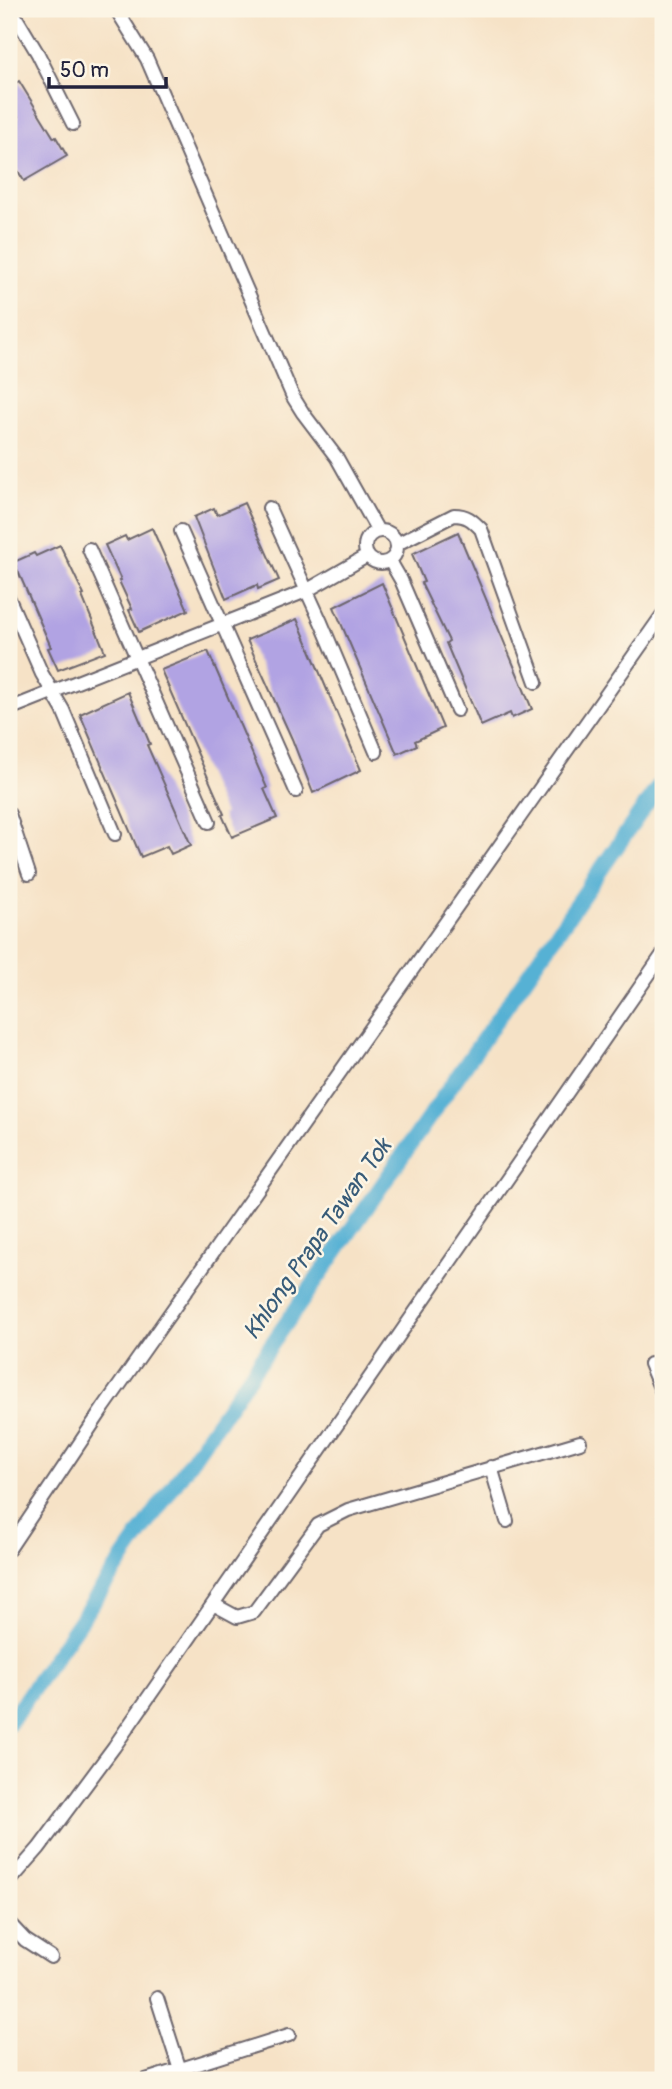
<svg xmlns="http://www.w3.org/2000/svg" width="672" height="2089" font-family="Pangolin,sans-serif">
  <rect width="100%" height="100%" fill="#fcf5e5"/>
  <filter id="ink" filterUnits="userSpaceOnUse"><feTurbulence type="fractalNoise" baseFrequency=".0143" numOctaves="2"/><feDisplacementMap in="SourceGraphic" scale="14" xChannelSelector="R" yChannelSelector="G"/><feConvolveMatrix kernelMatrix="1 2 1 2 8 2 1 2 1" color-interpolation-filters="sRGB"/></filter>
  <filter id="wash" filterUnits="userSpaceOnUse"><feTurbulence type="fractalNoise" baseFrequency=".00686" numOctaves="4" result="noise"/><feDisplacementMap in="SourceGraphic" scale="28" xChannelSelector="R" yChannelSelector="G"/><feGaussianBlur stdDeviation="1.57" result="paint"/><feColorMatrix in="noise" values="0 0 0 0 0 0 0 0 0 0 0 0 0 0 0 0 0 1.4 0 .05"/><feComposite in="paint" operator="in"/></filter>
  <g filter="url(#wash)">
    <rect width="100%" height="100%" fill="#f6e2c6"/>
    <g fill="none" stroke-linecap="round" stroke-linejoin="round">
      <path stroke="#56b1d4" stroke-width="16" d="M 9,1723 L 663,780"/>
    </g>
    <g id="blocks">
      <path fill="#b1a3e3" d="M 19,81 L 54,138 L 56,137 L 67,156 L 24,181 L 9,156 L 9,123 L 18,117 L 9,103 L 9,87 Z
        M 244,503 L 279,580 L 258,589 L 257,585 L 226,599 L 194,517 L 214,508 L 217,515 Z
        M 152,528 L 188,610 L 139,632 L 129,610 L 132,609 L 119,581 L 121,580 L 105,545 L 125,536 L 127,540 Z
        M 458,532 L 532,709 L 512,718 L 510,713 L 481,726 L 446,643 L 449,641 L 421,583 L 424,582 L 412,554 Z
        M 60,545 L 84,595 L 82,596 L 105,652 L 58,670 L 48,648 L 51,647 L 14,562 L 34,553 L 36,556 Z
        M 382,583 L 443,728 L 415,741 L 417,745 L 397,754 L 334,607 Z
        M 297,619 L 361,770 L 313,793 L 292,739 L 247,640 Z
        M 208,651 L 267,788 L 264,789 L 277,818 L 232,837 L 222,815 L 224,814 L 161,670 Z
        M 128,692 L 150,744 L 147,745 L 191,845 L 171,854 L 167,846 L 141,857 L 80,714 Z"/>
    </g>
  </g>
  <g filter="url(#ink)">
    <use href="#blocks" fill-opacity="0" stroke="#6c656c" stroke-width="2"/>
    <g fill="none" stroke-linecap="round" stroke-linejoin="round">
      <defs>
        <path id="lane" d="M 9,1529 L 19,1534"/>
        <path id="street" d="M 11,9 L 38,54 L 73,124
          M 116,9 L 147,59 L 293,397 L 303,413 L 337,458 L 378,531
          M 269,508 L 321,622 L 376,752
          M365 547a16 16 0 1 1 32 0a16 16 0 1 1-32 0Z
          M 181,531 L 296,791
          M 397,544 L 454,515 C 467,515 472,520 481,529 L 536,682
          M 89,549 L 209,822
          M 390,561 L 401,580 L 457,710
          M 9,599 L 42,674 L 63,710 L 115,834
          M 9,709 L 306,591 L 367,556
          M 9,814 L 29,874
          M 650,1364 L 663,1395
          M 491,1467 L 507,1521
          M 9,1549 L 104,1407 L 663,614
          M 213,1604 L 237,1617 L 254,1612 L 318,1525 L 348,1510 L 580,1442
          M 9,1882 L 39,1848 L 114,1747 L 663,954
          M 9,1923 L 25,1940 L 51,1957
          M 157,1998 L 180,2070
          M 146,2080 L 289,2035"/>
      </defs>
      <use href="#lane" stroke="#6c656c" stroke-width="10"/>
      <use href="#street" stroke="#6c656c" stroke-width="16"/>
      <use href="#lane" stroke="#fff" stroke-width="6"/>
      <use href="#street" stroke="#fff" stroke-width="12"/>
    </g>
  </g>
  <g text-anchor="middle" stroke-width="5" stroke-linejoin="round" paint-order="stroke">
    <g font-size="24" font-style="italic" fill="#375b78" stroke="#fcf5e5">
      <text transform="translate(317 1239) rotate(-55)" y="8">Khlong Prapa Tawan Tok</text>
    </g>
  </g>
  <rect width="672" height="2089" fill="none" stroke="#fcf5e5" stroke-width="35"/>
  <path d="M49 77v10h117v-10" fill="none" stroke="#22223b" stroke-width="3.5"/>
  <text x="60" y="77" font-size="21" fill="#22223b" stroke="#fcf5e5" stroke-width="5" paint-order="stroke">50 m</text>
</svg>
